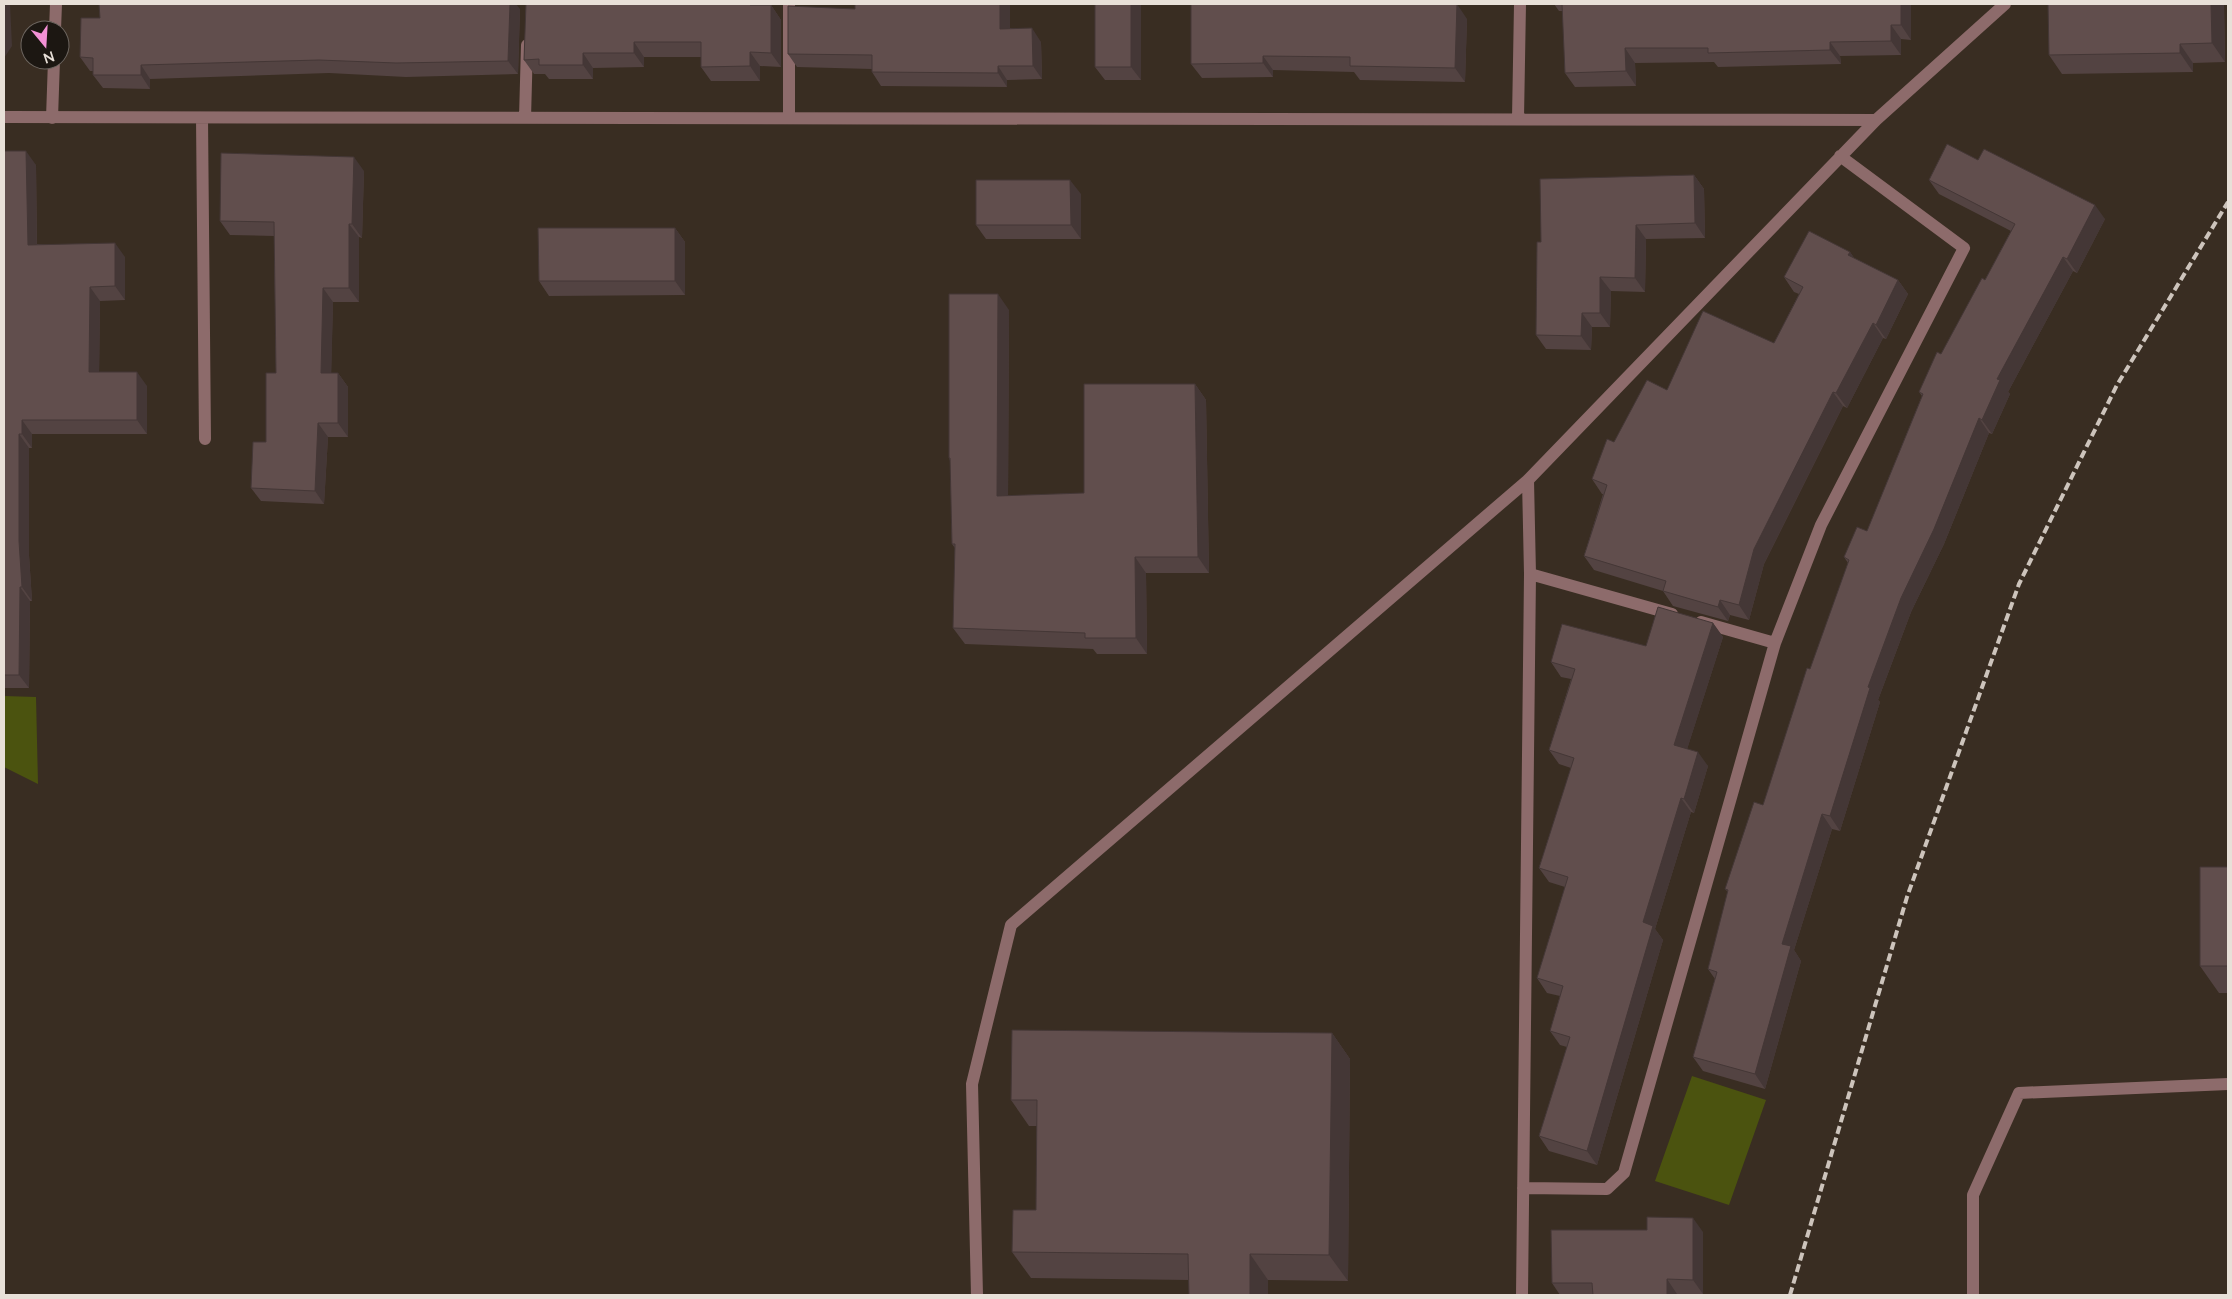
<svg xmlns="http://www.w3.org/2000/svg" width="2232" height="1299" font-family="Lato,sans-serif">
  <rect width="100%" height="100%" fill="#392d22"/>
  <path fill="#4b530f" d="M 4,696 L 36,697 L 38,784 L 4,767 Z
    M 1692,1076 L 1766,1100 L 1729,1205 L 1655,1181 Z"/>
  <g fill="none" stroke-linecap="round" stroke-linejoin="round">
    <path stroke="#8d6b6b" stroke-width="12" d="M 789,4 L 789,118
      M 55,30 L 56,4
      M 4,117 L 1876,120
      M 52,118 L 54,60
      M 202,118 L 205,439
      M 525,118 L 527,45
      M 1518,118 L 1520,4
      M 1530,574 L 1672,614
      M 1701,622 L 1775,643
      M 1523,1188 L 1607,1189 L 1624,1173 L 1775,643 L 1821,525 L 1964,248 L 1840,156
      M 977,1295 L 972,1084 L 1011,925 L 1528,480 L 1876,120 L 2005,4
      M 1522,1295 L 1530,574 L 1528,480
      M 1973,1295 L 1973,1195 L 2019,1093 L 2228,1084"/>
    <path stroke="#cdc4bc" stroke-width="4" stroke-dasharray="8 4" stroke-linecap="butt" d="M 1790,1295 L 1907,897 L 2019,584 L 2117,385 L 2228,202"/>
  </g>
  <path fill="#534342" d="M 526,4 L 760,4 L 760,5 L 771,5 L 781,20 L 781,67 L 760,66 L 760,81 L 711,81 L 701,67 L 701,57 L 644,57 L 644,67 L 593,68 L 593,79 L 549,79 L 545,74 L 534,74 L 524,60 Z
    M 855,4 L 1010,4 L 1010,28 L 1041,42 L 1042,79 L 1007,80 L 1007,87 L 881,86 L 872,72 L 872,69 L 797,67 L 788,54 L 855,9 Z
    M 1095,4 L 1141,4 L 1141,80 L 1105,80 L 1095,67 Z
    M 1191,4 L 1412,4 L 1467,19 L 1465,82 L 1360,80 L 1354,72 L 1273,70 L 1273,77 L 1202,78 L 1191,64 Z
    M 1554,4 L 1911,4 L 1911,40 L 1901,39 L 1901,55 L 1840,56 L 1841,64 L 1718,67 L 1714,62 L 1635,63 L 1636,86 L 1575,87 L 1565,73 L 1563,11 L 1559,11 Z
    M 2224,4 L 2225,62 L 2193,63 L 2193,72 L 2062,74 L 2049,55 Z
    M 520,9 L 518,74 L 406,77 L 329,73 L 150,79 L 150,89 L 103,88 L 93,75 L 93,71 L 90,71 L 80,57 L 100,18 Z
    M 4,151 L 36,165 L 37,244 L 125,257 L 125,300 L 100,301 L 99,372 L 147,386 L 147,434 L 32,434 L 32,448 L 29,448 L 29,555 L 32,601 L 30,601 L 29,688 L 4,688 Z
    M 1978,160 L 2105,219 L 2077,273 L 2073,271 L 2008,392 L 2010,394 L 1992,434 L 1989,433 L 1944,544 L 1911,612 L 1878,700 L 1880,702 L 1840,831 L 1832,829 L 1794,950 L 1801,961 L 1765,1089 L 1703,1071 L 1693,1057 L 1715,979 L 1708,969 L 1728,892 L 1725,889 L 1763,805 L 1848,563 L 1844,557 L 1867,531 L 1922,396 L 1919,392 L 1985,280 L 2011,231 L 1939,194 L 1929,180 Z
    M 364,171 L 362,238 L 359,237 L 359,302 L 333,302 L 331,373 L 338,373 L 348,387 L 348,437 L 328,437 L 324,504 L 261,501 L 251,488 L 266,442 L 276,373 L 274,236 L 230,235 L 220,221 Z
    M 1694,175 L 1704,189 L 1705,238 L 1646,239 L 1645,292 L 1611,291 L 1610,327 L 1592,327 L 1591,350 L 1546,349 L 1536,335 L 1541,242 Z
    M 1081,194 L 1081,239 L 986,239 L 976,225 Z
    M 675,228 L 685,242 L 685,295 L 549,296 L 539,281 Z
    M 1850,252 L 1854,258 L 1898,280 L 1908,294 L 1886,339 L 1883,338 L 1847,408 L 1843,406 L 1764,564 L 1749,620 L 1730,615 L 1728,621 L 1673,606 L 1663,591 L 1594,570 L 1584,556 L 1603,494 L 1602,494 L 1592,479 L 1614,442 L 1667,390 L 1774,343 L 1799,294 L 1794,292 L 1784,277 Z
    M 1009,310 L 1008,496 L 1084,493 L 1195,384 L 1206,400 L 1209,573 L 1146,573 L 1147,654 L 1097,654 L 1093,649 L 965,644 L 953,628 L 955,548 L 952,544 L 950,461 L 949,458 Z
    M 1713,623 L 1723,637 L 1687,749 L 1708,766 L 1694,813 L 1691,812 L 1655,929 L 1663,940 L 1597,1165 L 1549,1151 L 1539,1136 L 1567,1047 L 1560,1045 L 1550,1031 L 1560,996 L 1547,993 L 1537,978 L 1565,887 L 1549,882 L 1539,868 L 1571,768 L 1559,764 L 1549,750 L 1571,679 L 1561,677 L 1551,662 L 1646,646 Z
    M 2228,867 L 2228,993 L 2219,993 L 2200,966 Z
    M 1332,1033 L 1350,1059 L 1348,1281 L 1268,1280 L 1268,1295 L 1189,1295 L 1189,1280 L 1031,1278 L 1012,1252 L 1036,1210 L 1037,1126 L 1029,1126 L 1011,1100 Z
    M 1703,1232 L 1703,1294 L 1677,1294 L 1677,1295 L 1560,1295 L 1552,1283 Z"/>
  <path fill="#443736" d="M 4,4 L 10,4 L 12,46 L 4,58 Z
    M 510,4 L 516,4 L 520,9 L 518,74 L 508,61 Z
    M 1000,4 L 1010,4 L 1010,42 L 1000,29 Z
    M 1131,4 L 1141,4 L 1141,80 L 1131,67 Z
    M 1457,4 L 1467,19 L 1465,82 L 1455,68 Z
    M 1901,4 L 1911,4 L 1911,40 L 1901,25 Z
    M 2211,4 L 2224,4 L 2225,62 L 2212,43 Z
    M 771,5 L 781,20 L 781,67 L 771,53 Z
    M 1891,25 L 1901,39 L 1901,55 L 1891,41 Z
    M 1032,28 L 1041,42 L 1042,79 L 1033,66 Z
    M 634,42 L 644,57 L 644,67 L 634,53 Z
    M 1830,42 L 1840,56 L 1841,64 L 1830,50 Z
    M 2180,44 L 2193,63 L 2193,72 L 2180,53 Z
    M 1625,48 L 1635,63 L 1636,86 L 1626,71 Z
    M 750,52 L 760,66 L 760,81 L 750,66 Z
    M 583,53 L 593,68 L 593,79 L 583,65 Z
    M 1263,56 L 1273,70 L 1273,77 L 1263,63 Z
    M 141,65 L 150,79 L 150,89 L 141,75 Z
    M 998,66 L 1007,80 L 1007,87 L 998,73 Z
    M 26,151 L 36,165 L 37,259 L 28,245 Z
    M 354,157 L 364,171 L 362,238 L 352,224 Z
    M 1694,175 L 1704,189 L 1705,238 L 1695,223 Z
    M 1070,180 L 1081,194 L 1081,239 L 1071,225 Z
    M 2095,205 L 2105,219 L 2077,273 L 2067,259 Z
    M 349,224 L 359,237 L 359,302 L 349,288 Z
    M 1636,225 L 1646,239 L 1645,292 L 1635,278 Z
    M 675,228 L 685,242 L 685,295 L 675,281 Z
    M 115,243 L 125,257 L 125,300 L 115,286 Z
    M 1850,252 L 1860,266 L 1848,255 Z
    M 2063,257 L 2073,271 L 2008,392 L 2010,394 L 1992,434 L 1982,420 L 1997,379 Z
    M 1600,277 L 1611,291 L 1610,327 L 1600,313 Z
    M 1898,280 L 1908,294 L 1886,339 L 1876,325 Z
    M 90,287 L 100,301 L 99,386 L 89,372 Z
    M 323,288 L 333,302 L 331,387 L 321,373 Z
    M 998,294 L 1009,310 L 1008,512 L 997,496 Z
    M 1582,313 L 1592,327 L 1591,350 L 1581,336 Z
    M 1873,323 L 1883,338 L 1847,408 L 1836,393 Z
    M 137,372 L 147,386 L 147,434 L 137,420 Z
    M 338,373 L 348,387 L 348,437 L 338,423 Z
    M 1195,384 L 1206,400 L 1209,573 L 1198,557 Z
    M 1833,392 L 1843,406 L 1764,564 L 1749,620 L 1739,605 L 1754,549 Z
    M 1979,418 L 1989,433 L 1944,544 L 1911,612 L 1878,700 L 1880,702 L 1840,831 L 1830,816 L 1868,687 L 1901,598 Z
    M 22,420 L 32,434 L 32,448 L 22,434 Z
    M 318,423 L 328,437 L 324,504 L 315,491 Z
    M 19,434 L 29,448 L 29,555 L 32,601 L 22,587 L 19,541 Z
    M 1135,557 L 1146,573 L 1147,654 L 1136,638 Z
    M 20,587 L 30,601 L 29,688 L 19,675 Z
    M 1720,600 L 1730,615 L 1728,621 L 1718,607 Z
    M 1713,623 L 1723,637 L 1684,759 L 1674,745 Z
    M 1698,752 L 1708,766 L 1694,813 L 1684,799 Z
    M 1681,798 L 1691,812 L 1655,929 L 1663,940 L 1597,1165 L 1587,1151 L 1643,922 Z
    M 1822,814 L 1832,829 L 1794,950 L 1801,961 L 1765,1089 L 1755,1074 L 1782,944 Z
    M 1332,1033 L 1350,1059 L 1348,1281 L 1329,1255 Z
    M 1693,1218 L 1703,1232 L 1703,1294 L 1693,1280 Z
    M 1250,1254 L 1268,1280 L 1268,1295 L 1250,1295 Z
    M 1667,1279 L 1677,1294 L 1677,1295 L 1667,1295 Z"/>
  <path fill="#614e4d" stroke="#443736" d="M 99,4 L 510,4 L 508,61 L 396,63 L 319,60 L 141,65 L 141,75 L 93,75 L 93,58 L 80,57 L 81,18 L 100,18 Z
    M 526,4 L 750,4 L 750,5 L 771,5 L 771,53 L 750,52 L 750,66 L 701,67 L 701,42 L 634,42 L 634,53 L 583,53 L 583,65 L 539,65 L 539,59 L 524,60 Z
    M 855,4 L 1000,4 L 1000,29 L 1032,28 L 1033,66 L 998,66 L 998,73 L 872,72 L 872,55 L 788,54 L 788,6 L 855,9 Z
    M 1095,4 L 1131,4 L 1131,67 L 1095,67 Z
    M 1191,4 L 1457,4 L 1455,68 L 1350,66 L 1350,57 L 1263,56 L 1263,63 L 1191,64 Z
    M 1562,4 L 1901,4 L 1901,25 L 1891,25 L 1891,41 L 1830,42 L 1830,50 L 1708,53 L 1708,48 L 1625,48 L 1626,71 L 1565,73 Z
    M 2048,4 L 2211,4 L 2212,43 L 2180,44 L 2180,53 L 2049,55 Z
    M 1947,144 L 1978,160 L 1984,149 L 2095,205 L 2067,259 L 2063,257 L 1997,379 L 2000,380 L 1982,420 L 1979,418 L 1934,529 L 1901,598 L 1868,687 L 1870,688 L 1830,816 L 1822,814 L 1782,944 L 1791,946 L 1755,1074 L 1693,1057 L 1717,972 L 1708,969 L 1728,890 L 1725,889 L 1754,802 L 1763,805 L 1807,668 L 1810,669 L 1849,560 L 1844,557 L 1857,527 L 1867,531 L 1923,394 L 1919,392 L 1937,352 L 1941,354 L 1982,278 L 1985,280 L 2015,224 L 1929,180 Z
    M 4,151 L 26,151 L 28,245 L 115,243 L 115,286 L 90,287 L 89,372 L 137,372 L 137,420 L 22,420 L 22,434 L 19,434 L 19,541 L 22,587 L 20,587 L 19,675 L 4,675 Z
    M 221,153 L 354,157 L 352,224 L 349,224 L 349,288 L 323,288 L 321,373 L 338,373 L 338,423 L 318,423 L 315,491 L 251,488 L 253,442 L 266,442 L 266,373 L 276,373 L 274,222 L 220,221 Z
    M 1694,175 L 1695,223 L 1636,225 L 1635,278 L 1600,277 L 1600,313 L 1582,313 L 1581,336 L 1536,335 L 1537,242 L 1541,242 L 1540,179 Z
    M 976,180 L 1070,180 L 1071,225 L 976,225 Z
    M 538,228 L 675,228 L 675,281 L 539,281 Z
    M 1809,231 L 1850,252 L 1848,255 L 1898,280 L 1876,325 L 1873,323 L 1836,393 L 1833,392 L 1754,549 L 1739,605 L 1720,600 L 1718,607 L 1663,591 L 1666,581 L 1584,556 L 1607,485 L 1592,479 L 1607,439 L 1614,442 L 1647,380 L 1667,390 L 1703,311 L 1774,343 L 1803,287 L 1784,277 Z
    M 949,294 L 998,294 L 997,496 L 1084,493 L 1084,384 L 1195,384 L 1198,557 L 1135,557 L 1136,638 L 1085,638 L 1085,633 L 953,628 L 955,544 L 952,544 L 950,458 L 949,458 Z
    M 1658,607 L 1713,623 L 1674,745 L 1698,752 L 1684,799 L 1681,798 L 1643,922 L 1653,926 L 1587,1151 L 1539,1136 L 1570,1037 L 1550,1031 L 1563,986 L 1537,978 L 1568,877 L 1539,868 L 1574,758 L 1549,750 L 1575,669 L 1551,662 L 1562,624 L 1646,646 Z
    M 2200,867 L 2228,867 L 2228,966 L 2200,966 Z
    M 1012,1030 L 1332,1033 L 1329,1255 L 1250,1254 L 1250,1295 L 1189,1295 L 1188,1254 L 1012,1252 L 1013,1210 L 1036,1210 L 1037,1100 L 1011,1100 Z
    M 1647,1217 L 1693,1218 L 1693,1280 L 1667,1279 L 1667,1295 L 1593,1295 L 1592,1283 L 1552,1283 L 1551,1230 L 1647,1230 Z"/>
  <rect width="2232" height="1299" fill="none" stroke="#e8e0d8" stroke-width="10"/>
  <g transform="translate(45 45) rotate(162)"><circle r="24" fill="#1c1712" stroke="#6e6761"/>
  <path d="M0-4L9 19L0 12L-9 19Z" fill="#f391d6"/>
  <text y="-8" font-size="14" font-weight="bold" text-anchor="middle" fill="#e8e0d8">N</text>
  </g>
</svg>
